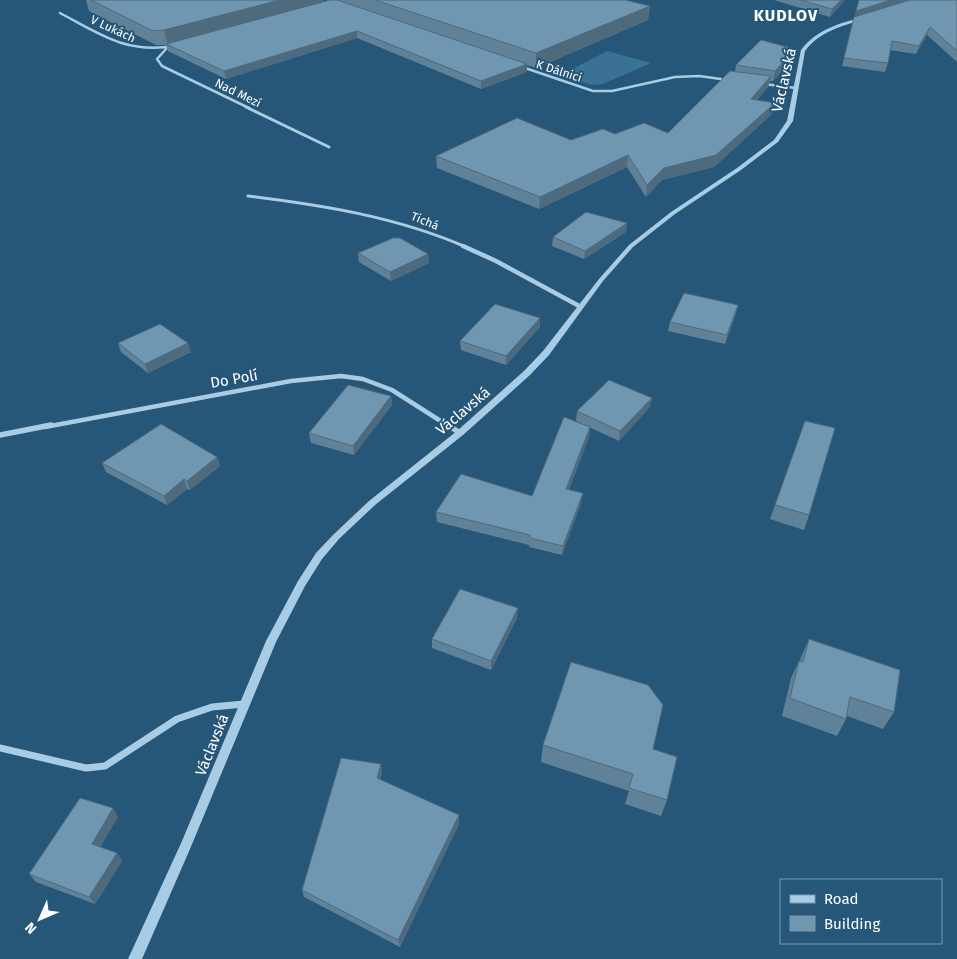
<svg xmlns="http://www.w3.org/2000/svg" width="957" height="959" font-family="'Fira Sans',sans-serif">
  <rect width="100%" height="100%" fill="#265778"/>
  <path fill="#3a7195" d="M 607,51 L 651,63 L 603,84 L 592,85 L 561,75 Z"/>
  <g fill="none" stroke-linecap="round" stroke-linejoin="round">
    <path stroke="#a8cce3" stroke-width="2.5" d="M 60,13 C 100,34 126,54 174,46
      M 166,49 L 157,59 L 162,66 L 249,108
      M 522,67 L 593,91 L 612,91 L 675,77 L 699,76 L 728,80
      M 764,84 L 796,88"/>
    <path stroke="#a8cce3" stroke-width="3" d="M 246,107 L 329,147
      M 248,196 C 322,205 397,217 466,247"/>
    <path stroke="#a8cce3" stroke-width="4.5" d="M 463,246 L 496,261 L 581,307
      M 45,427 L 291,381 L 341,376 L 363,379 L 392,390 L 450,427"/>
    <path stroke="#a8cce3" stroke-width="5.5" d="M 448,425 L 460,433
      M 0,435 L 51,425"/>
    <path stroke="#a8cce3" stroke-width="7" d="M 0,748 L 86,768 L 105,766 L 177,719 L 212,707 L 244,704"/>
    <path fill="#a8cce3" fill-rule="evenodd" d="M 864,17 L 865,19 C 842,26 820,31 805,51 L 793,121 L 778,142 L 741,170 L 675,214 L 633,247 L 603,281 L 549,355 L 530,375 L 463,435 L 375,505 L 339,539 L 322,559 L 305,586 L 276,642 L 190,849 L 142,959 L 128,959 L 182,841 L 266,641 L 298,581 L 316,553 L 333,535 L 369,501 L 457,431 L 524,371 L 543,351 L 599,279 L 629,245 L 671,212 L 737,168 L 774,140 L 787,121 L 801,50 C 817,29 840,23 864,17 Z"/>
  </g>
  <path fill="#5f8299" d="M 86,0 L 324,0 L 324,2 L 330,0 L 625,0 L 650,6 L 648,20 L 536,68 L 527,65 L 527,72 L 481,89 L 357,38 L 226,79 L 168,51 L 166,45 L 156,45 L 89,11 Z
    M 774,0 L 845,0 L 830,17 Z
    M 859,0 L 957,0 L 957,62 L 927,35 L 916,54 L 890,50 L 888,63 L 885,72 L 842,66 Z
    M 795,49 L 793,59 L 773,81 L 770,81 L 768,87 L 757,100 L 775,103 L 772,114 L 714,167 L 662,180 L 646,197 L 627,167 L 539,209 L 437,168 L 436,156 L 571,140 L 615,134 L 668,133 L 735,71 L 736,65 Z
    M 627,223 L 626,232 L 584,259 L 552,246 L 553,237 Z
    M 358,253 L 428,254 L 429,263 L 391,281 L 359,262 Z
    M 736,314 L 725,344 L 668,331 L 670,322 Z
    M 540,318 L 540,327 L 506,365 L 461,350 L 460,341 Z
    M 118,343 L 191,352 L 148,373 L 121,352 Z
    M 391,396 L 392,405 L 354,455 L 311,443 L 309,433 Z
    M 650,407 L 619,441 L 576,421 L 577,411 Z
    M 590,427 L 589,437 L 569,489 L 581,503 L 562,555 L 529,547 L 529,545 L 437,522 L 436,512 L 532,496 Z
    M 217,457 L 220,466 L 190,490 L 187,489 L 167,505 L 106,472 L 102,463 Z
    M 775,505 L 809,515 L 804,530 L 770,519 Z
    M 517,618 L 491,670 L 432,648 L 432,639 Z
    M 809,639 L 894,712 L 883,729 L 847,716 L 846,719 L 837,736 L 782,716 L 791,678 L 799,661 L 800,661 L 801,657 Z
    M 543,745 L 653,749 L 667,800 L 661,816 L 625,804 L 629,791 L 541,762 Z
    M 382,773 L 380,780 L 459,824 L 400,947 L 304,897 L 302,890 Z
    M 118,817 L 100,847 L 117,853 L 122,861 L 95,904 L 36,882 L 29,874 Z"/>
  <path fill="#4e6a7d" d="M 280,0 L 324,0 L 324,3 L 168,45 L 164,30 Z
    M 841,0 L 845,0 L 830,17 L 832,9 Z
    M 891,0 L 914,0 L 854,18 L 856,11 Z
    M 650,6 L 648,20 L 536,68 L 536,53 Z
    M 930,27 L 927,35 L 916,54 L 919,46 Z
    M 357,31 L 357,38 L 226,79 L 224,71 Z
    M 795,49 L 793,59 L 773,81 L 775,71 Z
    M 527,64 L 527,72 L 481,89 L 481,81 Z
    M 771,76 L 768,87 L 748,109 L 751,99 Z
    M 775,103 L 772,114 L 714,167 L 662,180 L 646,197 L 647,185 L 664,168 Z
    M 628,155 L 627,167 L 539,209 L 540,197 Z
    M 627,223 L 626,232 L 584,259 L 585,251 Z
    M 428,254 L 429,263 L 391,281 L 390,272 Z
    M 738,305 L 736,314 L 725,344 L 727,335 Z
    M 540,318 L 540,327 L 506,365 L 506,356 Z
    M 188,343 L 191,352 L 148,373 L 145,364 Z
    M 391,396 L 392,405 L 354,455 L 353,446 Z
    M 652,398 L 650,407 L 619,441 L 620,431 Z
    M 590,427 L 589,437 L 566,498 L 566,489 Z
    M 217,457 L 220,466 L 190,490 L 187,481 Z
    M 184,479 L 187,489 L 167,505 L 164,496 Z
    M 583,493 L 581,503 L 562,555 L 563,546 Z
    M 518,608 L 517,618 L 491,670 L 491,661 Z
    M 381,764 L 382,773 L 378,787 L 377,778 Z
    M 113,808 L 118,817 L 97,852 L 92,844 Z
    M 459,815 L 459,824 L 400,947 L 398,940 Z
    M 117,853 L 122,861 L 95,904 L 89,897 Z"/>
  <path fill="#6f97b2" stroke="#4e6a7d" d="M 91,0 L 280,0 L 164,30 L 153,31 Z
    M 330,0 L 337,0 L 527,64 L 481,81 L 357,31 L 224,71 L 166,44 Z
    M 375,0 L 625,0 L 650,6 L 536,53 Z
    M 801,0 L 841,0 L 832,9 Z
    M 859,0 L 891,0 L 856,11 Z
    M 910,0 L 957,0 L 957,51 L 930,27 L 919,46 L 892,41 L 888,63 L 844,58 L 854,17 Z
    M 761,40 L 795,49 L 775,71 L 736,65 Z
    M 730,71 L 771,76 L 751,99 L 775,103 L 716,155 L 664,168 L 647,185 L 628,155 L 540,197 L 436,156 L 517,118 L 571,140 L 603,129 L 615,134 L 644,123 L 668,133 Z
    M 586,212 L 627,223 L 585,251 L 553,237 Z
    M 393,238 L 400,238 L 428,254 L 390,272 L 358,253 Z
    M 684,293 L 738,305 L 727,335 L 670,322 Z
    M 495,304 L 540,318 L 506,356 L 460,341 Z
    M 160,324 L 188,343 L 145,364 L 118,343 Z
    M 609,380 L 652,398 L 620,431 L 577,411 Z
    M 348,385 L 391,396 L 353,446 L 309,433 Z
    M 564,417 L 590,427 L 566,489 L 583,493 L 563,546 L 530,538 L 530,535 L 436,512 L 461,474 L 532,496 Z
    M 805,421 L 835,428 L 809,515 L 775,505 Z
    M 161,424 L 217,457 L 187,481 L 184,479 L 164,496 L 102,463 Z
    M 460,589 L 518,608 L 491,661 L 432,639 Z
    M 809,639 L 900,670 L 894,712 L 850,697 L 846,719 L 790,698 L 799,661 L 803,662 Z
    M 571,662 L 648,685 L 663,705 L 653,749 L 677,757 L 667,800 L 629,788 L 633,774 L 543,745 Z
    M 341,758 L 381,764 L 377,778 L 459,815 L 398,940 L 302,890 Z
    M 80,798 L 113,808 L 92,844 L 117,853 L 89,897 L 29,874 Z"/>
  <g text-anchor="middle" stroke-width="4" stroke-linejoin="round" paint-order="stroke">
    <g font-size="12" fill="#fff" stroke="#265778">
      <text transform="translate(113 29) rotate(25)" y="4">V Lukách</text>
      <text transform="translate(559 71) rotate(18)" y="4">K Dálnici</text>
      <text transform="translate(238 93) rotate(26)" y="4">Nad Mezí</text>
      <text transform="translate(425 221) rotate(22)" y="4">Tichá</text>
    </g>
    <g font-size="15" fill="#fff" stroke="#265778">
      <text transform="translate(784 80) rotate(-77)" y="5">Václavská</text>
      <text transform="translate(234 379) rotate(-10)" y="5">Do Polí</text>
      <text transform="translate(463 411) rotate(-40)" y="5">Václavská</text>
      <text transform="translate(212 745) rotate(-68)" y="5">Václavská</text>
    </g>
    <g font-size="16" font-weight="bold" letter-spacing="1" fill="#fff" stroke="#265778">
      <text x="786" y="21">KUDLOV</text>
    </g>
  </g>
  <rect x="780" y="879" width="162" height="65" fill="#265778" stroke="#7d9aae"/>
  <rect x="790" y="895" width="25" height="8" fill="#a8cce3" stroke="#7d9aae"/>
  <text x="824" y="904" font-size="15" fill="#ffffff">Road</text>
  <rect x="790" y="916" width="25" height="15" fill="#6f97b2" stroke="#7d9aae"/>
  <text x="824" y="929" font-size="15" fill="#ffffff">Building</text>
  <g transform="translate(40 919) rotate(225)" stroke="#265778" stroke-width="4" paint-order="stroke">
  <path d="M0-4L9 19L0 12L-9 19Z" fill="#ffffff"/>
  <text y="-8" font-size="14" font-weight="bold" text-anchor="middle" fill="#ffffff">N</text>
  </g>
</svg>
